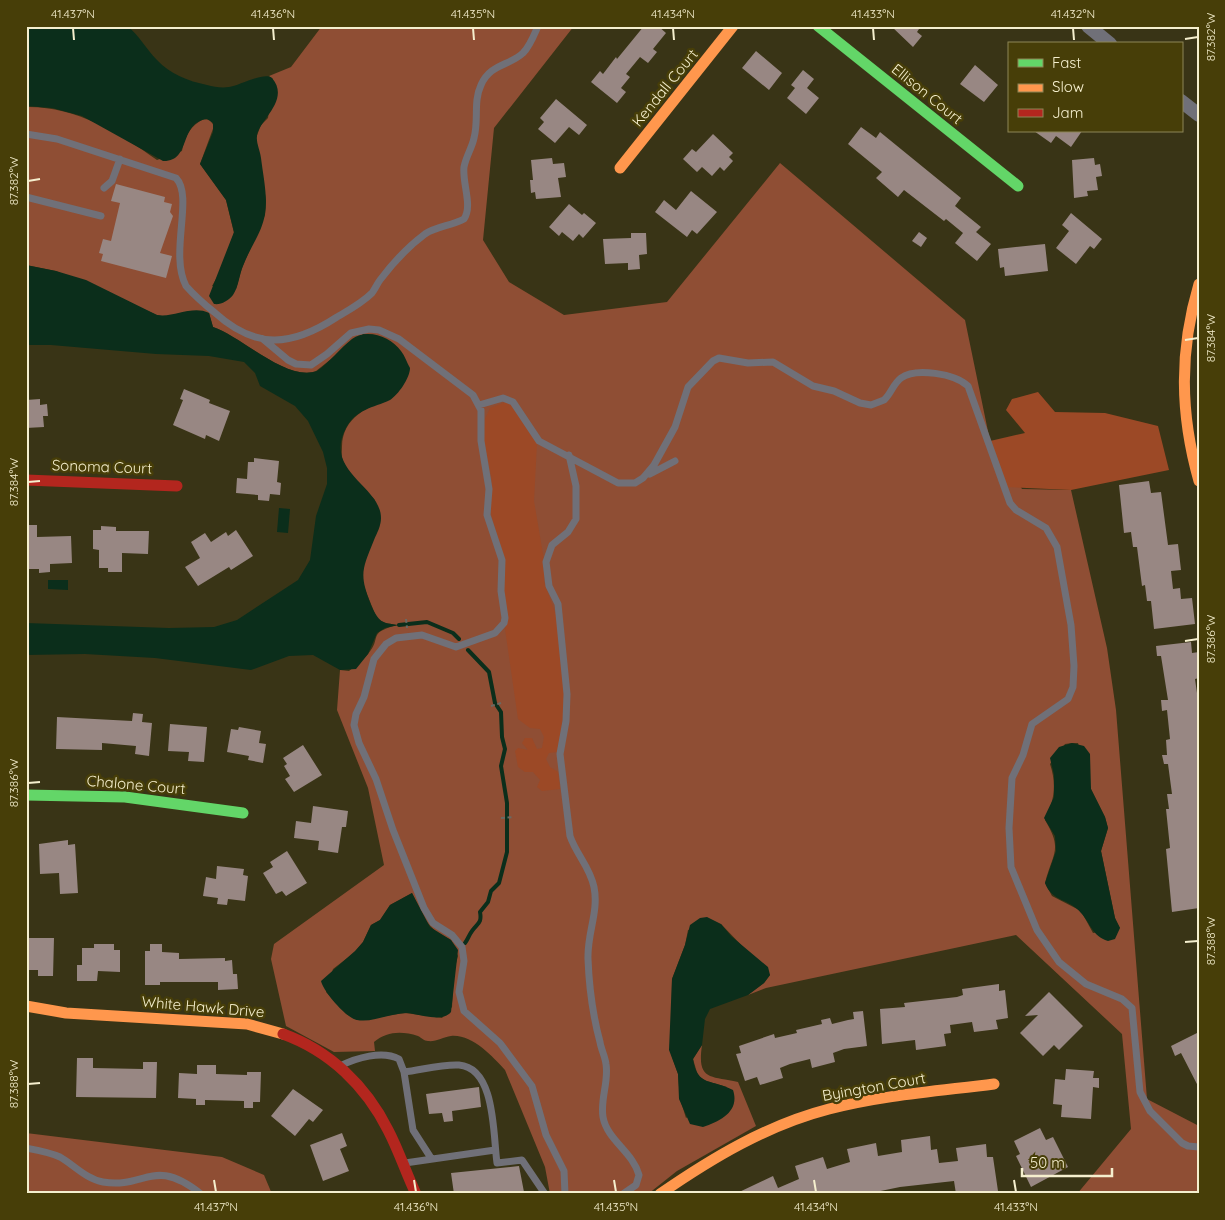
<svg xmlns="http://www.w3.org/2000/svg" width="1225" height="1220" font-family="Quicksand,sans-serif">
  <rect width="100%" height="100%" fill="#393416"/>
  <path fill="#8f4e34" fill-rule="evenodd" d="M 322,26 L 574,26 L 494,128 L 483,240 L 509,282 L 564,315 L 667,302 L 780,163 L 965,320 L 990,441 L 1022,489 L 1071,490 L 1107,648 L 1116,710 L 1147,1099 L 1199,1126 L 1199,1194 L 1077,1194 L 1131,1129 L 1122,1034 L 1016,935 L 766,988 L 748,995 L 764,983 L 770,975 L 721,924 L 688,930 L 685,945 L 672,979 L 671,1054 L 678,1074 L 680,1099 L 686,1118 L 727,1087 L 706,1081 L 698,1076 L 693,1059 L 702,1045 C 697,1080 709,1076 738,1082 L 756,1126 L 677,1171 L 648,1194 L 550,1194 L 545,1167 L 505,1070 C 492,1056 472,1034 451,1036 C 443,1037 436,1042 428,1041 C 424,1041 422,1038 418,1036 C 402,1031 387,1031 374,1042 L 375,1051 L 334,1052 L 286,1026 L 271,959 L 274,944 L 384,865 L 368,788 L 337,710 L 340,670 L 349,671 C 355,666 362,661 368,654 C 383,636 366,634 397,625 L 385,623 L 377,619 L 363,584 L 363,570 L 375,500 C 364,489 350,476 343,461 C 341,457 342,451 342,446 C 343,418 367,406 391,399 L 376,335 L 363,334 L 316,371 C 287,382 241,336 213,327 L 209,313 L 189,311 L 165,317 L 157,315 L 56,271 L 26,265 L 26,107 C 75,106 118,132 157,160 L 182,151 C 184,137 191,125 204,119 L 210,120 L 214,126 L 200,164 L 226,200 L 234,233 L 220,272 L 212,286 L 236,289 L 242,268 L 265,215 L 266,200 L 256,138 L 261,125 L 268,118 L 273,79 L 269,76 L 291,67 ZM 1072,743 L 1078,743 L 1091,789 L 1105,817 L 1108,828 L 1101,851 L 1115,918 L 1120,928 L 1093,933 L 1081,911 L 1052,896 L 1045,883 C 1053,852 1063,850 1045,820 C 1054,801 1057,785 1050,764 L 1065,744 ZM 412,893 L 425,920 L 436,932 L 451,940 L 458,956 L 454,971 L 452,1007 L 442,1018 L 405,1013 L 357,1020 L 346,1014 L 326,992 L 333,969 L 355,952 L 363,942 L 371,925 L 380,920 L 390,905 Z
    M 26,1133 L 222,1157 L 264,1175 L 272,1194 L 26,1194 Z"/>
  <path fill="#9c4926" d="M 1038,392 L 1055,412 L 1105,413 L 1158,426 L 1169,470 L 1071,490 L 1006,487 L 990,441 L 1025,433 L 1006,410 L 1012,399 Z
    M 506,402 L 512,405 L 537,443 L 534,501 L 544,560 L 544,582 L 557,618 L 565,708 L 557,752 L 549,753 L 546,759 L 550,767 L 558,772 L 560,789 L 542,791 L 537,787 L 540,780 L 533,772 L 525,772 L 518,767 L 515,751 L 518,748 L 528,750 L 522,743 L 525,738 L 532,738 L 537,749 L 542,748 L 544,737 L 540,729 L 530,728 L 518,719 L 505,629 L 508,613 L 504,600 L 504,559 L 490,510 L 492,480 L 484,441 L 485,419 L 490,408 Z"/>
  <path fill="#0b2e1b" d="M 26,26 L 127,26 C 139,35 146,49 157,60 C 170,74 188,81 207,85 C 214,87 222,88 229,87 C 239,86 265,71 272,78 C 291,100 258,121 257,136 C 256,143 260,150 261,158 C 263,175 268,197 265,214 C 262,233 249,249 243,266 C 239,275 239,286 233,295 C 228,301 221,305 214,304 L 209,296 L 234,232 L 226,200 L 200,164 L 213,132 L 213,123 L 207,119 C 178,123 192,162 163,161 L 82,116 L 52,108 L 26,106 Z
    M 26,265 L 56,271 L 86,280 L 157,315 C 174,318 192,305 209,313 L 213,327 C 241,336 287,382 317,371 C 330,362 339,349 352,339 C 367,328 391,337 401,351 C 405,356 407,363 410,368 C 410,378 398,395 390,400 C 373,408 356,409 346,428 C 323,472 381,486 381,518 C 381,526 377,533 374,540 C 362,570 359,574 371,605 C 379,622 381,623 399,625 L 385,628 L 377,633 L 368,654 L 356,669 L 340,670 L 313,655 L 289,656 L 251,670 L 155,658 L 85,654 L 26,655 L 26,623 L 169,628 L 214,627 L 237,620 L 298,580 L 310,560 L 316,516 L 327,484 L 327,468 L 323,452 L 308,421 L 295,406 L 260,386 L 255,373 L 244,362 L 209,356 L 156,354 L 51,345 L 26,345 Z
    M 279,508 L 290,509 L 288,533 L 277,532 Z
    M 48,580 L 68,580 L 68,590 L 48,589 Z
    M 1072,743 L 1084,746 L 1090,754 L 1091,789 L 1105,817 L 1108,828 L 1101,851 L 1115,918 L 1120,928 L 1115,939 L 1108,941 C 1092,936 1091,924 1081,913 C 1070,899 1052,902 1045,883 L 1056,851 L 1055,836 L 1044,818 L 1054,797 L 1054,775 L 1050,758 L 1059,747 Z
    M 412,893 L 430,927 L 451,940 L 458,950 L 451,1012 C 442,1023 420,1014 407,1013 C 391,1013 372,1023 357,1020 C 346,1018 323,991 321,981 L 355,951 L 363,942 L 371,925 L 380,920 L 390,905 Z
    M 707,917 L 721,924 L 731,936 L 768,967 L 770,975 L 764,983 L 748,995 L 710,1009 L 705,1019 L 702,1045 L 693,1059 C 697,1087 713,1079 733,1090 C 740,1111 721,1121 703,1127 L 690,1124 L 679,1099 L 678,1074 L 669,1050 L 672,979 L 685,945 L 690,925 L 700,918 Z"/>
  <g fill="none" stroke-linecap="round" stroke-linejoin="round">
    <path stroke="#0b2e1b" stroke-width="4" d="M 399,625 L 427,622 L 453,633 L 459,639
      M 465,943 C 468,939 469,935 472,931 C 478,923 482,923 480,912 L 488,902 L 491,891 L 499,883 L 507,852 L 507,803 L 501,766 L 505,749 L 502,737 L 501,712 L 495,703 L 489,672 L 468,650"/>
  </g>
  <path fill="#988783" d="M 644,26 L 658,26 L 666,33 L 653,49 L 657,52 L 648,63 L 640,57 L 626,74 L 630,77 L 621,88 L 626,92 L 617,103 L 591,82 L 600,71 L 603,74 L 616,57 L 617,59 Z
    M 891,26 L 921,26 L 917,32 L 922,36 L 913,47 Z
    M 756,51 L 782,73 L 769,90 L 742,68 Z
    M 975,65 L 998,85 L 984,102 L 960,84 Z
    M 803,70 L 814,79 L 807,88 L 819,98 L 806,114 L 787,98 L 795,88 L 791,85 Z
    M 556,99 L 587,125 L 579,135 L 569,127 L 555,143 L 538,129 L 544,122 L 540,118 Z
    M 861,127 L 876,138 L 880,132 L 961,198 L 955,206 L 981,227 L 976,232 L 991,244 L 977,261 L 955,243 L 963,233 L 946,219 L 944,221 L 904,190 L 898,197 L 876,178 L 882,172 L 848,144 Z
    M 1034,131 L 1082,131 L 1071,147 L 1056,136 L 1051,143 Z
    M 713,134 L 733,153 L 729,157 L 733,161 L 724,171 L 720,167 L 712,176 L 702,167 L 697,172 L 683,159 L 692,149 L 696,152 Z
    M 552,158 L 553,164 L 564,163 L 566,177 L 558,178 L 561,197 L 536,199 L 535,192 L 531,193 L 530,180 L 533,180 L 531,160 Z
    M 1094,158 L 1095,165 L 1100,164 L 1102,176 L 1096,177 L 1098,190 L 1087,191 L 1088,196 L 1074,198 L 1072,160 Z
    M 116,184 L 165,197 L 164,202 L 172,204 L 170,212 L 173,216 L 160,253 L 172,256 L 166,278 L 101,261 L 103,254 L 99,253 L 103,239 L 111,241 L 120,203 L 111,201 Z
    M 691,191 L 717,212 L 697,234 L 692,230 L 687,237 L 655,212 L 664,200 L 676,210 Z
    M 569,204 L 582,215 L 584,213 L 596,223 L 583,238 L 579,234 L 573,241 L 562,232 L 559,236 L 549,227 Z
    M 1071,213 L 1102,239 L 1094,249 L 1090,246 L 1076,264 L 1056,248 L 1069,231 L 1062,225 Z
    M 919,232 L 927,238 L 921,247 L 912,241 Z
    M 631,233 L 646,233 L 647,254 L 639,255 L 640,269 L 628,270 L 628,263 L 605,264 L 603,239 L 631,238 Z
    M 1045,244 L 1048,271 L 1005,276 L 1004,267 L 1000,268 L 998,249 Z
    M 184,389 L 210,400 L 209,403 L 230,411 L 219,441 L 206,435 L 205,439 L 173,425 L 183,400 L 180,399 Z
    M 40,399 L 40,405 L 47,404 L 48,416 L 43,416 L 44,427 L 26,428 L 26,400 Z
    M 254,458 L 279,461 L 277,482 L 281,483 L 280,495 L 270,494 L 269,501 L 258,500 L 258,495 L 236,493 L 237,478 L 247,479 L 248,462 L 254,462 Z
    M 1149,481 L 1151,493 L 1161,492 L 1168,545 L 1178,544 L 1181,570 L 1171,571 L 1173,589 L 1180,588 L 1181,599 L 1192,598 L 1195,624 L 1154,629 L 1151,601 L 1147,601 L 1145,585 L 1142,586 L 1137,547 L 1133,547 L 1131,532 L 1124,533 L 1119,485 Z
    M 26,525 L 37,525 L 37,537 L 71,536 L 72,563 L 50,564 L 50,572 L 39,573 L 39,569 L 26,569 Z
    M 101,526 L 116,527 L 116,531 L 149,531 L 148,554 L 122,553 L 122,572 L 108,572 L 108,568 L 99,568 L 99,550 L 93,549 L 93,530 L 101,530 Z
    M 236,530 L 253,556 L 231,570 L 229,567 L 198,586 L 185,567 L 200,558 L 191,542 L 205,533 L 211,542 L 226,532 L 228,536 Z
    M 1191,642 L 1192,653 L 1199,652 L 1199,678 L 1195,679 L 1199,707 L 1199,908 L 1172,912 L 1166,849 L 1170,848 L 1166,809 L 1169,809 L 1167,794 L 1172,794 L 1168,764 L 1164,764 L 1162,755 L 1167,755 L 1166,740 L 1170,739 L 1167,710 L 1162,711 L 1161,700 L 1168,700 L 1161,656 L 1157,656 L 1156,646 Z
    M 133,713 L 143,714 L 142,722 L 152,723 L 149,756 L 135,754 L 136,746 L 102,743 L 102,750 L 56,749 L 57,717 L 132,721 Z
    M 170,724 L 207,727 L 204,762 L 188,761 L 189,752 L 168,751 Z
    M 239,727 L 261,731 L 259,743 L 266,744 L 263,763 L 248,760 L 249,756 L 227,752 L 231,729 L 238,730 Z
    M 303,745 L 322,775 L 294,792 L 285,779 L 290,776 L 284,766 L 287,764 L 283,758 Z
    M 313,806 L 348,811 L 346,827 L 342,827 L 338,853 L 318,850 L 319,841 L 294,838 L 296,821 L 311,823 Z
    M 68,840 L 68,845 L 75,844 L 78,893 L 60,894 L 59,873 L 40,874 L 39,844 Z
    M 287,851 L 307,883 L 286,896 L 282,891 L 276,894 L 263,873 L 273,867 L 270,862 Z
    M 217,866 L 244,869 L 243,875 L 248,876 L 245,901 L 228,899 L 227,905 L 217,904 L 218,898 L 203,896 L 206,877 L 216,879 Z
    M 26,938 L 54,938 L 53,976 L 38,976 L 38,970 L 26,970 Z
    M 94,944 L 114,944 L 114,950 L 120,950 L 120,972 L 98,971 L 97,981 L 77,981 L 77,965 L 82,965 L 82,948 L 94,948 Z
    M 150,944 L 162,944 L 162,952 L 179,953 L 179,959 L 225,958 L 225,961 L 232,960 L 233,974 L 237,974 L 238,989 L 218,990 L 218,982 L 160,982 L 160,985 L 145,985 L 145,951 L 150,951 Z
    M 999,984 L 999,991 L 1005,990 L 1008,1018 L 996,1020 L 998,1029 L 974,1032 L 972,1022 L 950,1025 L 951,1033 L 944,1034 L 946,1046 L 916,1050 L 915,1040 L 882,1044 L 880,1009 L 905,1007 L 904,1003 L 957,997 L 963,995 L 962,989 Z
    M 1049,992 L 1083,1026 L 1059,1050 L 1054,1045 L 1043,1056 L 1020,1033 L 1038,1015 L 1025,1016 Z
    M 863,1011 L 867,1046 L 844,1049 L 833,1053 L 835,1062 L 812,1068 L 810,1059 L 790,1064 L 780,1068 L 783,1078 L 760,1085 L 757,1077 L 745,1081 L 736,1054 L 741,1053 L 739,1046 L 774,1034 L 775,1038 L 797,1033 L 796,1030 L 822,1024 L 821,1020 L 830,1018 L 832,1024 L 848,1020 L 854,1019 L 853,1012 Z
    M 1199,1032 L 1199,1088 L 1181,1053 L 1175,1056 L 1171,1046 Z
    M 77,1058 L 93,1058 L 93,1068 L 143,1069 L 143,1062 L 157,1062 L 156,1098 L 76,1097 Z
    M 197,1065 L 216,1065 L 216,1074 L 247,1075 L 247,1072 L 261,1072 L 260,1102 L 253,1102 L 253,1108 L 244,1108 L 244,1101 L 205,1100 L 205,1105 L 196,1105 L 196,1099 L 178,1098 L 179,1073 L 197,1074 Z
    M 1066,1069 L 1094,1071 L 1093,1078 L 1099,1078 L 1099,1088 L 1093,1087 L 1091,1119 L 1061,1117 L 1062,1105 L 1053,1104 L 1055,1079 L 1065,1080 Z
    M 479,1087 L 481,1107 L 452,1111 L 453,1121 L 444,1122 L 442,1113 L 429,1114 L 426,1094 Z
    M 293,1089 L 323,1110 L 313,1122 L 309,1119 L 295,1136 L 271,1116 Z
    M 1040,1128 L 1046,1140 L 1053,1137 L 1068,1167 L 1031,1187 L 1016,1156 L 1020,1154 L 1014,1141 Z
    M 342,1133 L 347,1146 L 340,1149 L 349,1171 L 323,1181 L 310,1145 Z
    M 930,1136 L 931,1150 L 937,1149 L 939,1163 L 958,1161 L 956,1148 L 986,1144 L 987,1157 L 993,1157 L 998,1191 L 956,1194 L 954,1181 L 900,1187 L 866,1194 L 735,1194 L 773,1176 L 778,1188 L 799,1179 L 795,1166 L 823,1157 L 827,1169 L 850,1162 L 847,1149 L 876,1143 L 878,1156 L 902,1152 L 901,1140 Z
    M 519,1166 L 524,1192 L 454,1194 L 451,1173 Z"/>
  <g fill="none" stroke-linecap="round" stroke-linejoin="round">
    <path stroke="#6b6a62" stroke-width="2" stroke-dasharray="4 2.5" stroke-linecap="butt" d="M 406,619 L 407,628
      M 491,706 L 501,703
      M 501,818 L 514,817"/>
    <path stroke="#707078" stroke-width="7" d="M 26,134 L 57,139 L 176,178 C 194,197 169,253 186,286 C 194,295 204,304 214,312 C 256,350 291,347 337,317 C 349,310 362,303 372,293 C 375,289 377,284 380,280 C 392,264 409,246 425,234 C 437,226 451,226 464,219 C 473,206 462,183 464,167 C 466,156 472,148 474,138 C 479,120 473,102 481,85 C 490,64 509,66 523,53 C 530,46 534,35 538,26
      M 104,188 L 112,181 L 120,159
      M 26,197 L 101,216
      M 263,339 L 288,360 L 296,364 L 311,365 L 327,354 L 351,333 L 369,329 L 379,330 L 399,339 L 473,395 L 481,410 L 481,441 L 489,489 L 487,515 L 502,560 L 501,591 L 505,618 L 504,623 L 495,633 L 456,647 L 422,635 L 396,638 L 386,644 L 374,659 L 364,697 L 356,714 L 354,725 L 359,743 L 376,779 L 393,830 L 424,908 L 433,923 L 452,935 L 462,947 L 464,961 L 459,992 L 464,1011 L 500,1043 L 532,1086 L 546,1135 L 564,1171 L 565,1194
      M 479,405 L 503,398 L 513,402 L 539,441 L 618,483 L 635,483 L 643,478 L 654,465 L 675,427 L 688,387 L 713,361 L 719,358 L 748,363 L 773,362 L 813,386 L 834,391 L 860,403 L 871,405 L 884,400 C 891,394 893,384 901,378 C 916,367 955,374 968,386 L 1010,503 L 1016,510 L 1046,528 L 1057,547 L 1071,625 L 1074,666 L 1073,687 L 1068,699 L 1032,724 L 1023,755 L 1012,778 L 1009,828 L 1011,867 L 1037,930 L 1059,962 L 1086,984 L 1122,999 L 1132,1008 L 1140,1092 L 1150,1111 L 1182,1143 L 1188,1146 L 1199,1147
      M 569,455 L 576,486 L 576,519 L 568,532 L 552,545 L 546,562 L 549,586 L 558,604 L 567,694 L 566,721 L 560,754 L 570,836 C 576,854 590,867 594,887 C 599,912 587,933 588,959 C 589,985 593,1016 600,1042 C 601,1049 605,1056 606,1064 C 609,1082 600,1099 603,1117 C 607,1140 633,1152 639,1175 L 636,1185 L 623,1194
      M 650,474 L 675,461
      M 340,1066 C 356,1058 382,1050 399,1059 L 404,1072 C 421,1070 442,1064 459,1065 C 496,1068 493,1136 497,1163 L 522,1160 L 545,1194
      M 404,1072 L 413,1130 L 431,1158
      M 26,1148 C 37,1150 49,1152 60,1157 C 74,1165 86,1179 103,1182 C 146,1189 153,1156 201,1194
      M 405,1163 L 495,1150"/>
    <path stroke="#707078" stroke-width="14" d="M 1088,26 L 1110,44
      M 1181,101 L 1199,115"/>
    <path stroke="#63d668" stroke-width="11" d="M 818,26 L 1018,186
      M 26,795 L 125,797 L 243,813"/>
    <path stroke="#ff974d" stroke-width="11" d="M 620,168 L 733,26
      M 1199,284 C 1179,351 1180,414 1199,481
      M 26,1006 L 66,1013 L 247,1024 L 283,1034
      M 660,1194 C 712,1158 767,1125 829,1109 C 883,1095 939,1091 994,1084"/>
    <path stroke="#b3261e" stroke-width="11" d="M 26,480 L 177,486
      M 283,1034 C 330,1051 366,1086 388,1130 C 399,1151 406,1173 416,1194"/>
  </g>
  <path fill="none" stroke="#f5efce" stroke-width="2" d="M 73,28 L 74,40M 273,28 L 274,40M 473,28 L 474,40M 673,28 L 674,40M 873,28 L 874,40M 1073,28 L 1074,40M 1185,39 L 1198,37M 28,181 L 40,179M 1185,340 L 1198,338M 28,482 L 40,481M 1185,641 L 1198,639M 28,783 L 40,782M 1185,942 L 1198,941M 28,1084 L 40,1083M 214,1180 L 216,1192M 414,1180 L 416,1192M 614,1180 L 616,1192M 814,1180 L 816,1192M 1014,1180 L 1016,1192"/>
  <g text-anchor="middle" stroke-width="5" stroke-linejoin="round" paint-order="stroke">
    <g font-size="15" fill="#f5efce" stroke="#473e08">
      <text transform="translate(665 88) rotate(-51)" y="5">Kendall Court</text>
      <text transform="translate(927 94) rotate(39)" y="5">Ellison Court</text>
      <text transform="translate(102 467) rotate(2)" y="5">Sonoma Court</text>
      <text transform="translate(136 785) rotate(5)" y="5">Chalone Court</text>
      <text transform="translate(203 1007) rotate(5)" y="5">White Hawk Drive</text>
      <text transform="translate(874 1087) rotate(-10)" y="5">Byington Court</text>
    </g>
  </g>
  <rect width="1225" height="1220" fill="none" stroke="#473e08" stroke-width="55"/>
  <rect x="1008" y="42" width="175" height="90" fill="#473e08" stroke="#8d8557"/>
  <rect x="1018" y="59" width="25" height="8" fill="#63d668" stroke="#8d8557"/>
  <text x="1052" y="68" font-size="15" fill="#f5efce">Fast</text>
  <rect x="1018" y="84" width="25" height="8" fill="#ff974d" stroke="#8d8557"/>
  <text x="1052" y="92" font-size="15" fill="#f5efce">Slow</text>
  <rect x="1018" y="109" width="25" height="8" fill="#b3261e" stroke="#8d8557"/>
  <text x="1052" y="118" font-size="15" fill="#f5efce">Jam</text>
  <path d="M1022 1168v8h90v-8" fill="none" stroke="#f5efce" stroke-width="2.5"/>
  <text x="1030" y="1168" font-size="15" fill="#f5efce" stroke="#473e08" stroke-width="4" paint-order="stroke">50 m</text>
  <rect x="28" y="28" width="1170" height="1164" fill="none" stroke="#f5efce" stroke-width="2"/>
  <g font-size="12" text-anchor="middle" fill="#f5efce">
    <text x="73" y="18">41.437°N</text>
    <text x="273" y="18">41.436°N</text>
    <text x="473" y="18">41.435°N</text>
    <text x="673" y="18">41.434°N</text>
    <text x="873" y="18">41.433°N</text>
    <text x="1073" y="18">41.432°N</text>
    <text transform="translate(1211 37) rotate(-90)" y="4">87.382°W</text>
    <text transform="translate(14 181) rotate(-90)" y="4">87.382°W</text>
    <text transform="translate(1211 338) rotate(-90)" y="4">87.384°W</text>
    <text transform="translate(14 482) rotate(-90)" y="4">87.384°W</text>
    <text transform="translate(1211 639) rotate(-90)" y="4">87.386°W</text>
    <text transform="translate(14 783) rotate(-90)" y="4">87.386°W</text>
    <text transform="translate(1211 941) rotate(-90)" y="4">87.388°W</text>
    <text transform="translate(14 1084) rotate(-90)" y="4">87.388°W</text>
    <text x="216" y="1211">41.437°N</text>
    <text x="416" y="1211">41.436°N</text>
    <text x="616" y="1211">41.435°N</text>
    <text x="816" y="1211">41.434°N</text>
    <text x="1016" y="1211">41.433°N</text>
  </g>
</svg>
